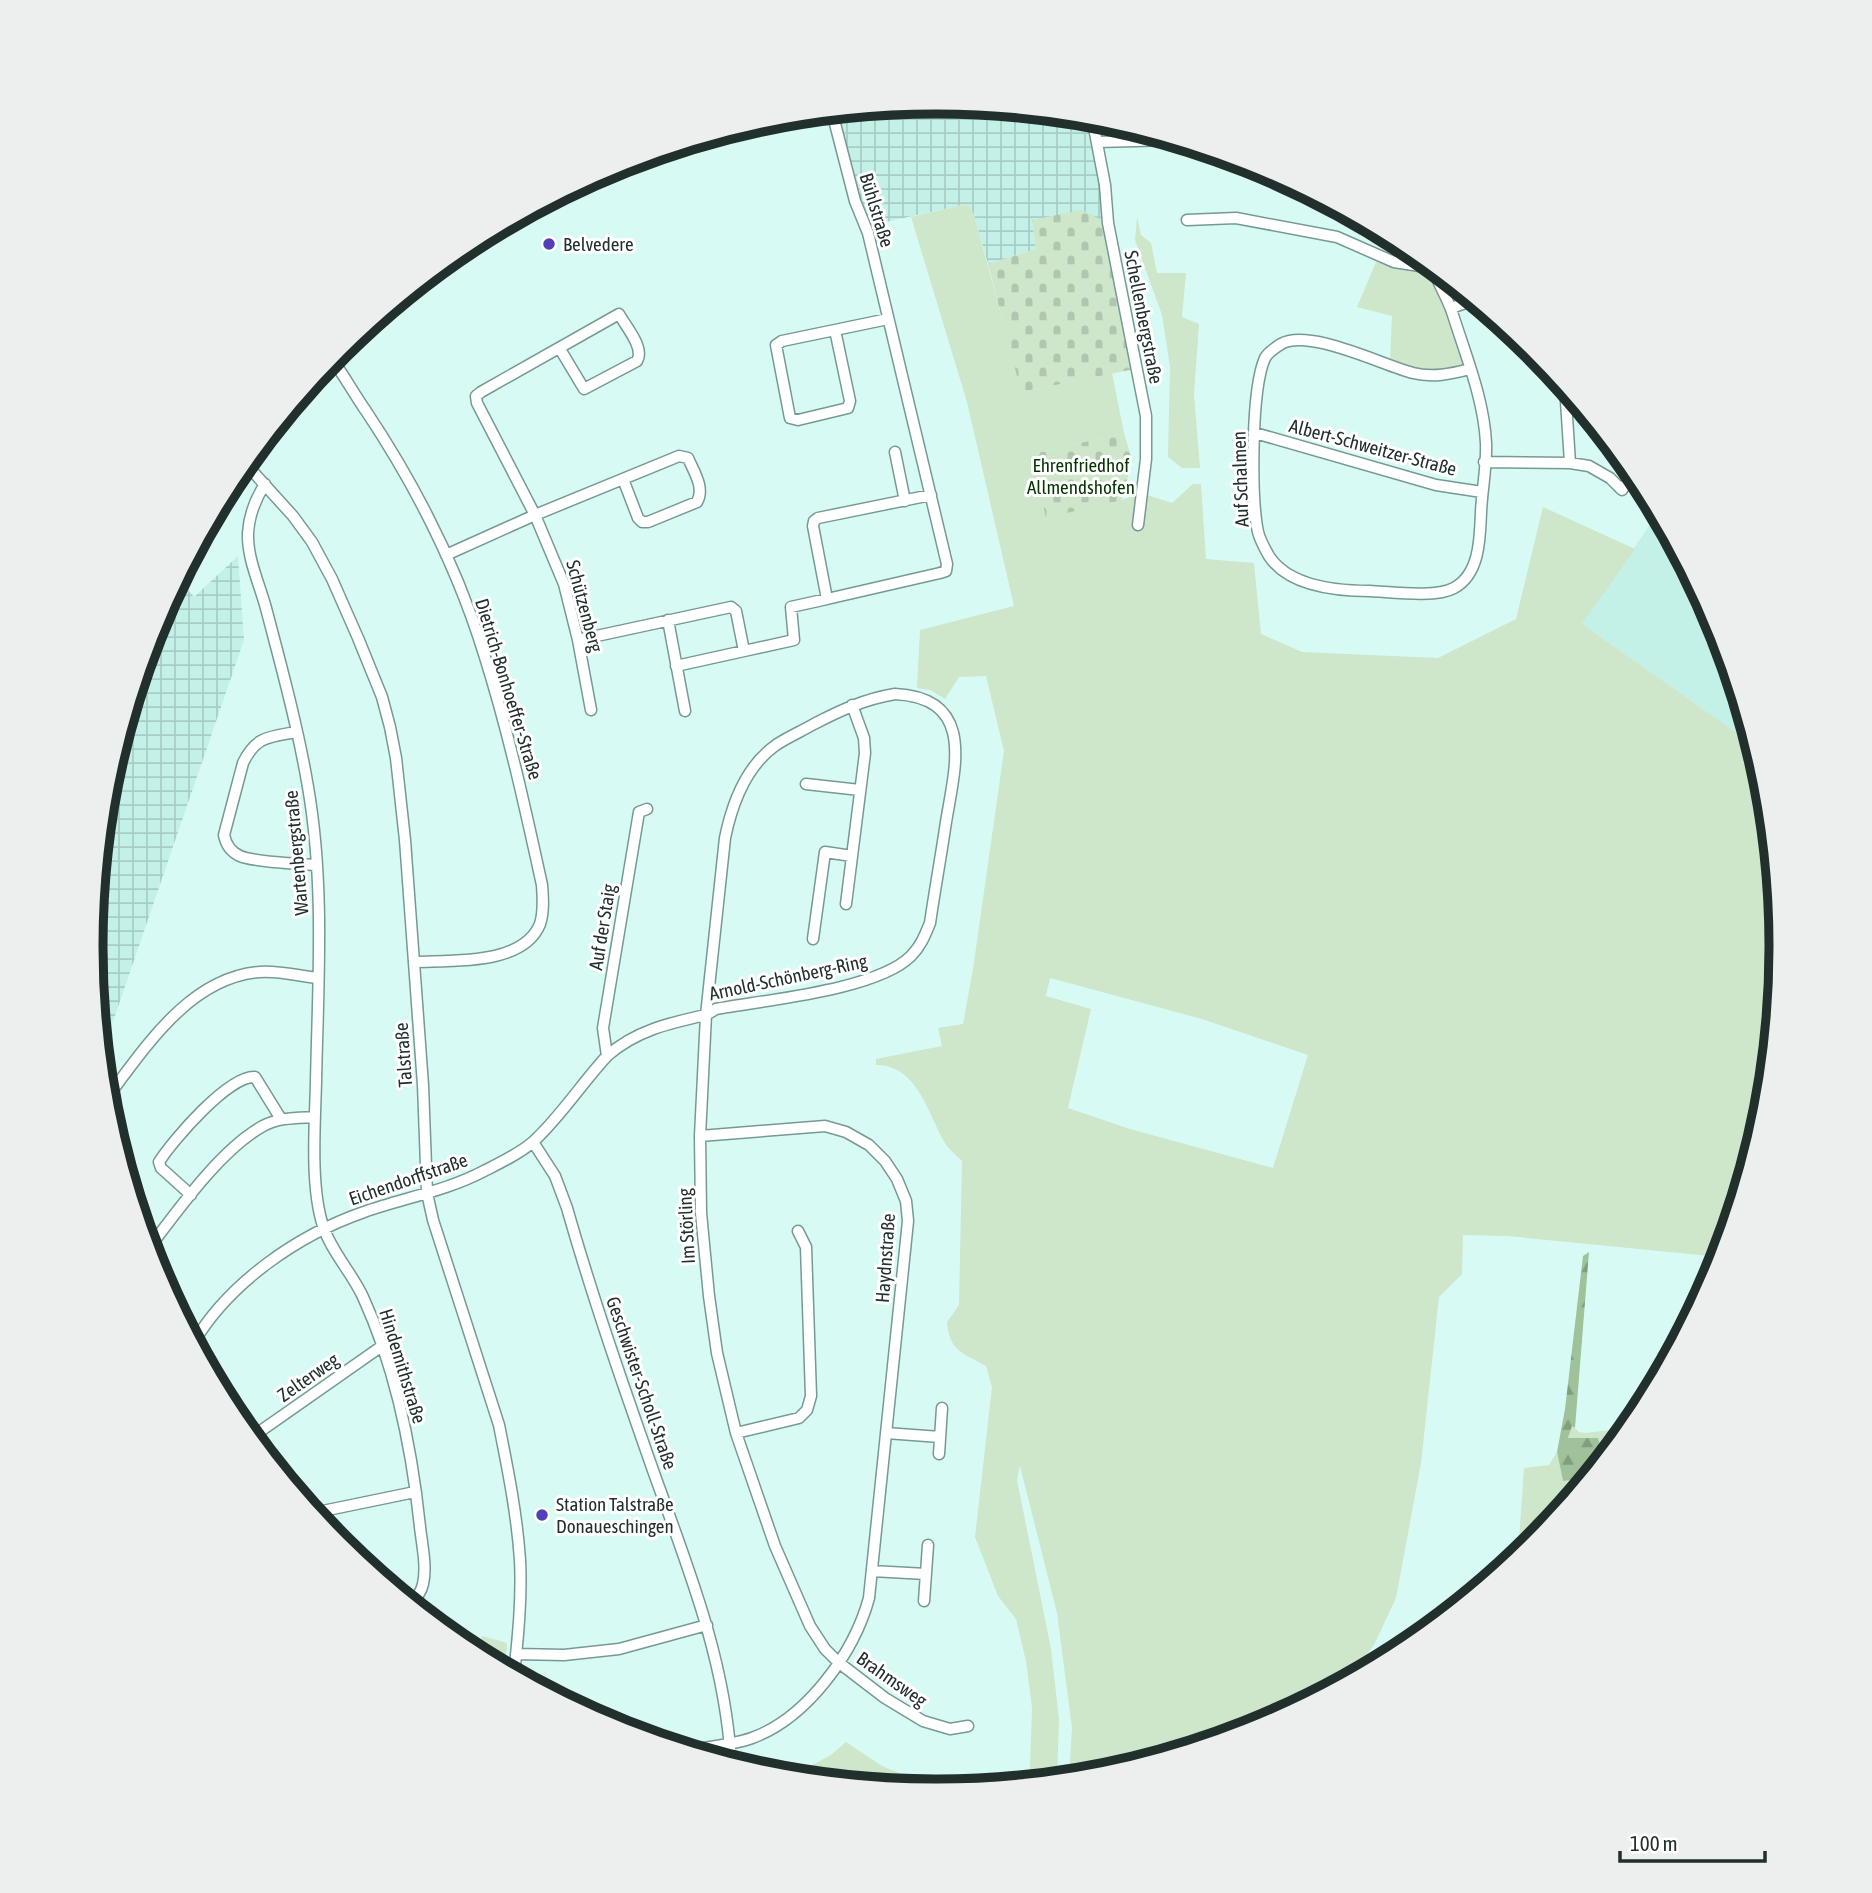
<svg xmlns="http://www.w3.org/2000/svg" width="1872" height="1893" font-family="'Asap Condensed',sans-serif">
  <defs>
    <pattern id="industrial-grid" width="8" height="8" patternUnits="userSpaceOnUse" patternTransform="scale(1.75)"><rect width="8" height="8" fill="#c3f0e7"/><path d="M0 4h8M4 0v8" fill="none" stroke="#a7cec6"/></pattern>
    <pattern id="forest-firs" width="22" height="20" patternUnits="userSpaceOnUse" patternTransform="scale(1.75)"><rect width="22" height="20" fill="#a0c29b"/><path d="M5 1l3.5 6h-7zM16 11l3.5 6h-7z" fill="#829e7f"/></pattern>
    <pattern id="cemetery-stones" width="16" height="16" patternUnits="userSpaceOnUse" patternTransform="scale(1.75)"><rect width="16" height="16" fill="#cee6ca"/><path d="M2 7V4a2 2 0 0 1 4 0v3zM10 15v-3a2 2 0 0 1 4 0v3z" fill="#b1c6ae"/></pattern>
  </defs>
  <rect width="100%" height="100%" fill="#d7fbf4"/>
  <path fill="#c3f0e7" d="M 1658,513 L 1717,624 L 1754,745 L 1582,624 Z"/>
  <path fill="url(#industrial-grid)" d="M 936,102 L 1091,117 L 1105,222 L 1032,220 L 1036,249 L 988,264 L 974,215 L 969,206 L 962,205 L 868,226 L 859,202 L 835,111 Z
    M 238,556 L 244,640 L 107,1039 L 100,1036 L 91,946 L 107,781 L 155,623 L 179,579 L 194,597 Z"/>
  <path fill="#cee6ca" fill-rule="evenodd" d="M 962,205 L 969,206 L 974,215 L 1022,392 L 1112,373 L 1124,433 L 1032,454 L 1122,500 L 1141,493 L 1172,503 L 1193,484 L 1201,484 L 1206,559 L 1254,563 L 1261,634 L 1302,652 L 1438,658 L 1516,619 L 1543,507 L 1635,549 L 1582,624 L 1754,745 L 1765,782 L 1781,947 L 1771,1050 L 1743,1154 L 1750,1159 L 1717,1270 L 1704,1293 L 1710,1256 L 1507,1236 L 1463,1235 L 1462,1274 L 1439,1297 L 1421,1463 L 1396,1598 L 1374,1645 L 1347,1680 L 1259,1727 L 1100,1775 L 1069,1778 L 1072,1728 L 1057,1613 L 1020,1466 L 1017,1480 L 1051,1649 L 1059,1719 L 1057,1780 L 1023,1783 L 1029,1774 L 1030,1767 L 1032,1708 L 1026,1661 L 1016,1619 L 998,1596 L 975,1537 L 992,1387 L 986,1366 C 963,1353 949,1351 947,1322 L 959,1305 L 962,1161 C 957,1156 951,1151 947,1146 C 928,1116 919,1065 876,1065 L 876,1059 L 942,1046 L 938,1028 L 963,1024 L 973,969 L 1004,751 L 986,676 L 959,677 L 945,699 L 930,690 L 917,688 L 920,630 L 1014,606 L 967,402 L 911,217 ZM 1050,978 L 1202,1019 L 1308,1055 L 1273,1168 L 1130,1129 L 1068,1108 L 1091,1009 L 1046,996 Z
    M 1137,217 L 1141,235 L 1151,243 L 1157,273 L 1186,273 L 1182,317 L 1199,324 L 1194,394 L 1200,468 L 1182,468 L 1168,457 L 1170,367 L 1162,315 L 1135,240 Z
    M 1376,262 L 1431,273 L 1448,309 L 1465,365 C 1434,373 1419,371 1390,360 L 1392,316 L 1357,307 Z
    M 1572,1425 L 1579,1432 L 1585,1433 L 1629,1428 L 1604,1459 L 1598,1438 L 1568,1438 Z
    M 1557,1452 L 1563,1481 L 1588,1478 L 1534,1543 L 1519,1540 L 1524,1468 L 1549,1465 Z
    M 482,1636 L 507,1643 L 505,1670 L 481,1657 Z
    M 846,1742 L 882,1766 L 916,1780 L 954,1790 L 936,1791 L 790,1777 L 831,1755 Z"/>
  <path fill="url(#forest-firs)" d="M 1771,1050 L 1765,1112 L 1750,1159 L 1743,1155 Z
    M 1589,1252 L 1575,1428 L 1572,1426 L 1568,1438 L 1598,1438 L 1604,1459 L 1588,1478 L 1563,1481 L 1557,1452 L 1565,1409 L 1583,1256 Z"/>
  <path fill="url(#cemetery-stones)" d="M 1082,210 L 1105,222 L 1135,369 L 1021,392 L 988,264 L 1036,249 L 1032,220 Z
    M 1124,433 L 1132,460 L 1122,500 L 1046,518 L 1032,454 Z"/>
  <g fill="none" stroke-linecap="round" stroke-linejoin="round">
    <defs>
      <path id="street" d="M 832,112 L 855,201 L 868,233 L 947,564 L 946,571 L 940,573 L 827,599 L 813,526 L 814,521 L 818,518 L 931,495
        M 1092,117 L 1105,185 L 1108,223 L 1146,416 L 1146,459 L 1138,525
        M 1097,142 L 1173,140
        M 1187,220 L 1236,218 L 1337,237 L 1394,262 L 1433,268
        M 1433,267 C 1437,283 1448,298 1453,315 C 1466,356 1484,400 1486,443 C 1487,466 1482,489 1481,512 C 1480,538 1480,574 1454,588 C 1436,598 1392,592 1370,591 C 1337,591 1289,587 1269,556 C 1265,549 1260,540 1258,532 C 1251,498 1251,389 1265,358 C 1268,352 1275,348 1281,344 C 1309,328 1382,365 1413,373 C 1432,378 1451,374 1470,369
        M 1451,308 L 1474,300
        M 835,330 L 850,401 L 848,408 L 798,420 L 790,418 L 776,345 L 782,341 L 888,319
        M 560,349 L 584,389 L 637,361 C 645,348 626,327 619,314 L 481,392 L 476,396 L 477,403 L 535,515 L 679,456 L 688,458 C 694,472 705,488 697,502 L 648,522 L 642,522 L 638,518 L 623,479
        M 331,358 C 344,375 354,394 366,411 C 416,486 457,567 484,654 C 508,730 525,807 542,885 C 543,898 544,912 540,924 C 523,966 451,960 414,962
        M 1569,393 L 1566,401 L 1570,463
        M 1255,433 L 1436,485 L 1482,492
        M 895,452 L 905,501
        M 1484,462 L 1570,463 L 1589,466 L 1610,478 L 1622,490 L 1634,472
        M 245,463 L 293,516 L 312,542 L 332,579 L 358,638 L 382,697 L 390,727 L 396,758 L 405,840 L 423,1085 L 427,1193 L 433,1220 L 499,1425 C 508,1470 517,1515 520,1560 C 522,1598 518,1637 514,1675
        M 265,484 C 256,498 249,516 248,533 C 247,560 261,587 267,612 C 282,669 298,728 308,787 C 325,885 318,983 316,1082 C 315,1124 310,1186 323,1226 C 331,1251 352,1273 363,1297 C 396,1369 412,1449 420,1527 C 422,1545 427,1566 423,1584 C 421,1593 417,1598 410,1603
        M 446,555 L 535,515 L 564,584 L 578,640 L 591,710
        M 668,620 L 685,711
        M 578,640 L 731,607 L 736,611 L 744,651 L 794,640 L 791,607 L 827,599
        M 676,666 L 744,651
        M 895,694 C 976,698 955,767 946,822 C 941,856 935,889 930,923 C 925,935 921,946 911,956 C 877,990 765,1000 716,1009 L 706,1015 L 725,838 C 732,804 746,766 776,745 C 788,737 802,731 814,724 C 841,710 865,699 895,694 Z
        M 296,732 C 269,737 256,736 243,763 L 224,835 C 226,845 231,852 240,856 C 253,862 300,864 317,865
        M 806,784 L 860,790
        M 846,904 L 865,753 L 864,738 L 852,705
        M 813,939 L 825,852 L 852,856
        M 607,1056 L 603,1028 L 639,812 L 647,809
        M 106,1099 C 145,1048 189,978 259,972 C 277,970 299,976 318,978
        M 533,1142 L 555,1176 L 567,1208 C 593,1299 624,1388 655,1476 C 689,1570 726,1663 731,1763
        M 191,1195 L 161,1168 L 159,1162 C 173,1140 229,1075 255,1077 L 281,1119
        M 149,1248 C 178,1210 221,1149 263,1126 C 279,1117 298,1118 315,1117
        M 194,1342 C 230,1282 298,1235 364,1212 C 404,1198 446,1191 484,1171 C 500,1163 521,1153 534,1141 C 561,1116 582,1083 607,1056 C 635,1031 669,1023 706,1015 L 700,1136 L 701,1213 L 709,1296 L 717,1353 L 736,1433 L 775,1546 L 810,1626 L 825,1649 L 838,1662 L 885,1698 L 923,1721 L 950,1729 L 968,1726
        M 214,1380 L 233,1398 L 262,1450
        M 736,1433 L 799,1418 L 807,1410 L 811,1396 L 806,1247 L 798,1231
        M 886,1433 L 940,1437
        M 255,1435 L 382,1346
        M 939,1454 L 942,1408
        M 313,1513 L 415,1492
        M 872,1571 L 926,1574
        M 924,1601 L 928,1545
        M 516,1654 L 564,1655 L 619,1649 L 707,1625
        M 689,1750 C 710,1747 732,1745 752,1738 C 807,1718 854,1653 869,1598 L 908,1221 L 906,1201 L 897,1179 L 885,1161 L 869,1145 L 846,1132 L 825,1126 L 700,1136"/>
    </defs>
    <use href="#street" stroke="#779993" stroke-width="13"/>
    <use href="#street" stroke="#fff" stroke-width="10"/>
  </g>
  <g fill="#5240b7" stroke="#fff" stroke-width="2.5">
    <circle cx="549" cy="244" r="7"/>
    <circle cx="542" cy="1515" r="7"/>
  </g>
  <g text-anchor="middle" stroke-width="6" stroke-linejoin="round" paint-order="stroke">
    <g font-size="19" fill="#212f2d" stroke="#fff">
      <text transform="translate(877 210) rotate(73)" y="7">Bühlstraße</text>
      <text transform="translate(1144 317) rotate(79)" y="7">Schellenbergstraße</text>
      <text transform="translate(1373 447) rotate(15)" y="7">Albert-Schweitzer-Straße</text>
      <text transform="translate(1240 479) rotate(-92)" y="7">Auf Schalmen</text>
      <text transform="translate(585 606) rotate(75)" y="7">Schützenberg</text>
      <text transform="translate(509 689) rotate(73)" y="7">Dietrich-Bonhoeffer-Straße</text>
      <text transform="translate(296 853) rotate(-95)" y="7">Wartenbergstraße</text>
      <text transform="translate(602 927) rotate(-81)" y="7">Auf der Staig</text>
      <text transform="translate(788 977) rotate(-12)" y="7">Arnold-Schönberg-Ring</text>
      <text transform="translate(403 1055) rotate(-94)" y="7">Talstraße</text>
      <text transform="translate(408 1179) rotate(-19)" y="7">Eichendorffstraße</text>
      <text transform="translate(686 1226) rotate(-93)" y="7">Im Störling</text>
      <text transform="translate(885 1258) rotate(-86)" y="7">Haydnstraße</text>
      <text transform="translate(403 1366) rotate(73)" y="7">Hindemithstraße</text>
      <text transform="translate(308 1377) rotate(-35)" y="7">Zelterweg</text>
      <text transform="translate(642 1383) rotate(71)" y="7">Geschwister-Scholl-Straße</text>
      <text transform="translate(892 1679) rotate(35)" y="7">Brahmsweg</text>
    </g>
    <g font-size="19" fill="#212f2d" stroke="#fff" text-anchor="start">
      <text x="563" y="251">Belvedere</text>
      <text x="556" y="1511">Station Talstraße<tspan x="556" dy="22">Donaueschingen</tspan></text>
    </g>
    <g font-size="19" fill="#043500" stroke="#fff">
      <text x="1081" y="472">Ehrenfriedhof<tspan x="1081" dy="22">Allmendshofen</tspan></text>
    </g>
  </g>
  <path d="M0 0H1872V1893H0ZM935 114H937A832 832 0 0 1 1769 946V947A832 832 0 0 1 937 1779H935A832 832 0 0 1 103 947V946A832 832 0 0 1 935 114Z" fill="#edeeee" fill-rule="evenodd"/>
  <path fill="none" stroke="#212f2d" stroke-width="9" d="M935 114H937A832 832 0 0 1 1769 946V947A832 832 0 0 1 937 1779H935A832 832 0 0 1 103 947V946A832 832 0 0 1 935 114Z"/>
  <path d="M1620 1851v10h145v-10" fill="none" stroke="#212f2d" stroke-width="3.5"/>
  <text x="1630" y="1851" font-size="21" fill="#212f2d" stroke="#ffffff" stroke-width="5" paint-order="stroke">100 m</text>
</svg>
